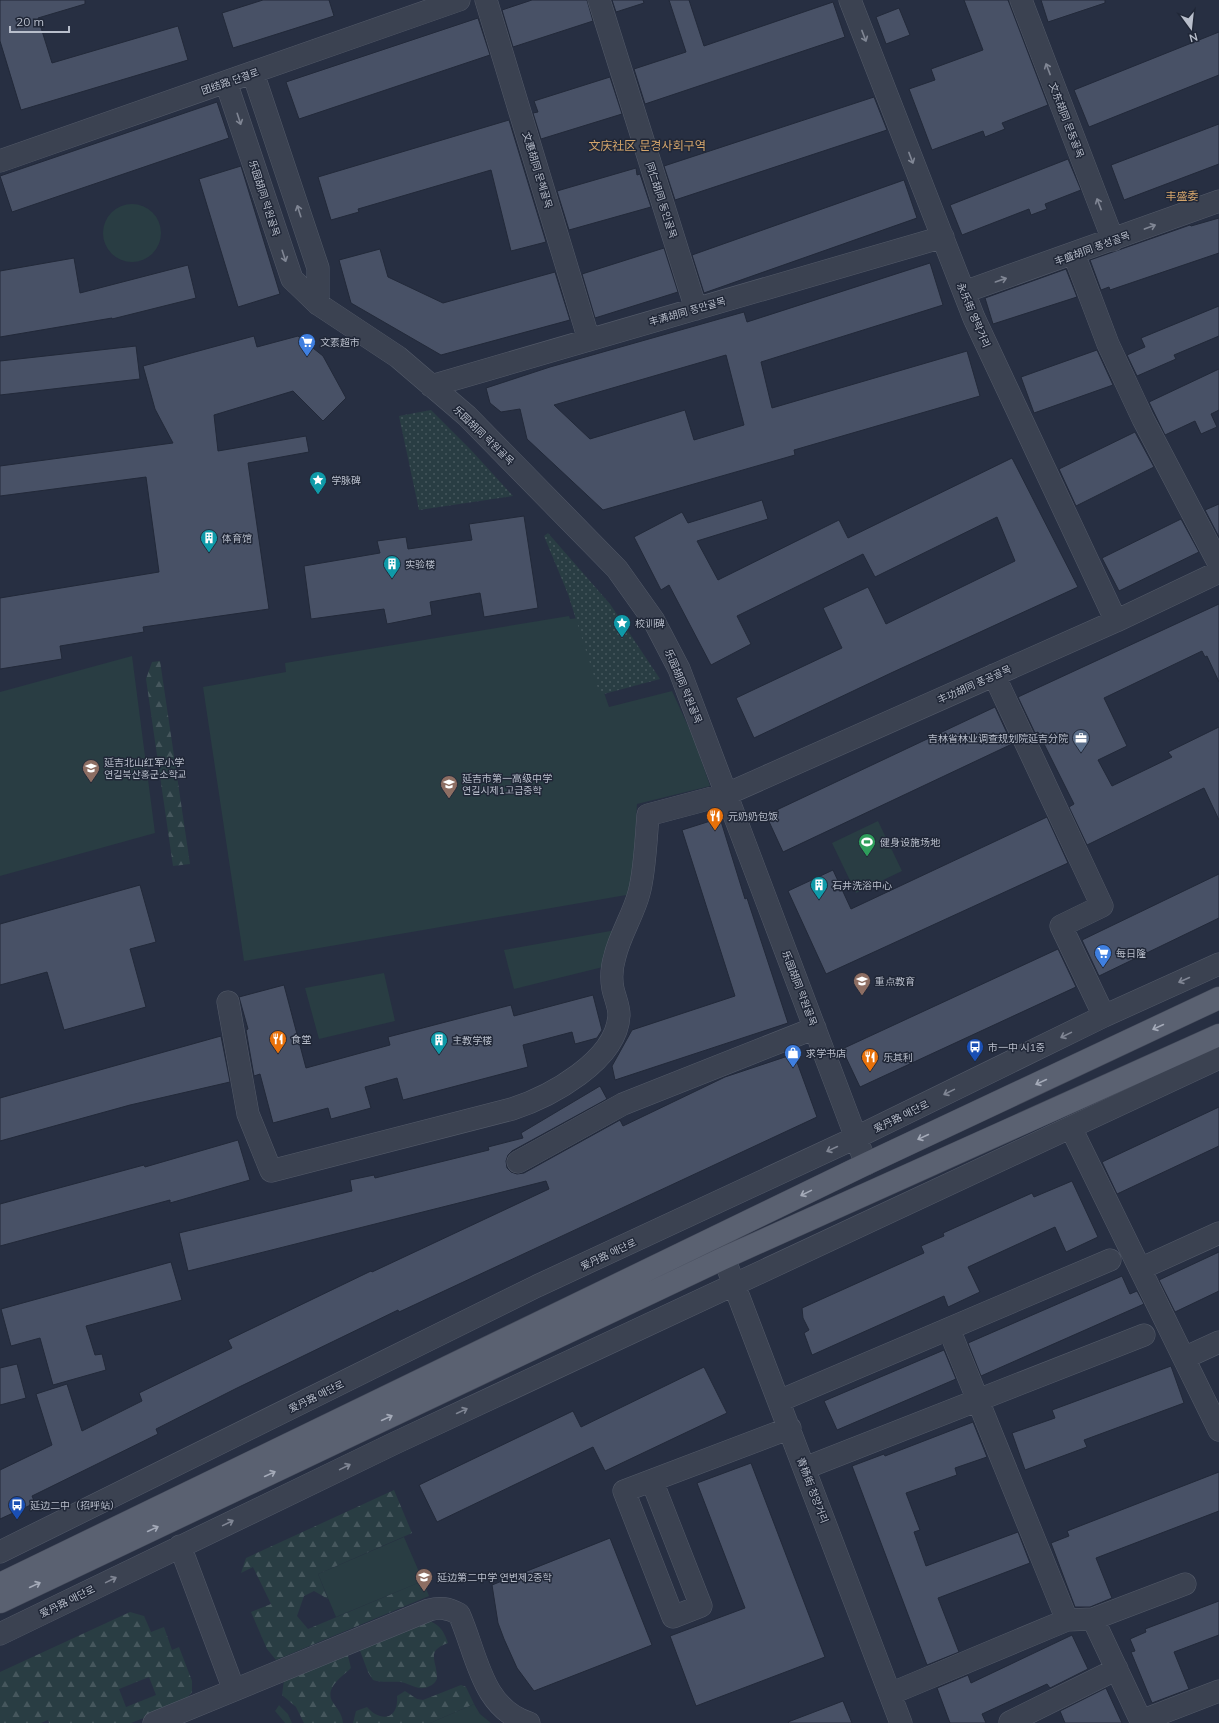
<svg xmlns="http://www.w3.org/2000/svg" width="1219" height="1723" font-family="Mulish,'Noto Sans SC','Noto Sans KR',sans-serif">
  <defs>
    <pattern id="forest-firs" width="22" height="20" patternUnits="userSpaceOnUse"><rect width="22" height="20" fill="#293d43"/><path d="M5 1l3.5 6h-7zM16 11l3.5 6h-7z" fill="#46575d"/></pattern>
    <pattern id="garden-dots" width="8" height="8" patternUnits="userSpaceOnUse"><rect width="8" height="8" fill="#293d43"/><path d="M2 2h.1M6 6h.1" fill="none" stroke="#46575d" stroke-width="1.8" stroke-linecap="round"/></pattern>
  </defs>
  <rect width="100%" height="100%" fill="#272f42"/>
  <path fill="#293d43" d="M103 233a29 29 0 1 1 58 0a29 29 0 1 1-58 0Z
    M 569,616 L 570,619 L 578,618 L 609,707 L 672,691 L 694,739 L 710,786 L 637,804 L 632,894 L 244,961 L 203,687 L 286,672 L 285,663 Z
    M 132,656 L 155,833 L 0,876 L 0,692 Z
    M 878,821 L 902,871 L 856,893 L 832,843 Z
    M 616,930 L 603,967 L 514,989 L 504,950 Z
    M 384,973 L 395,1021 L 319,1039 L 305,988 Z
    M 404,1537 L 423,1581 L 336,1617 L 318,1574 Z
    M 474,1704 L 480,1714 L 491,1723 L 430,1723 Z
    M 279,1705 L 288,1714 L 292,1723 L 285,1723 L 275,1711 Z"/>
  <path fill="url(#forest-firs)" fill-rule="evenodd" d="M 160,661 L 190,864 L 173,866 L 146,679 L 152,662 Z
    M 394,1490 L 412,1533 L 318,1574 L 328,1599 L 314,1591 L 304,1596 L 297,1616 L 308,1629 L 423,1581 L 429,1596 L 276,1660 L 267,1649 L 251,1612 L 271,1604 L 253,1567 L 241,1573 L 246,1558 Z
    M 130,1612 L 144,1616 L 151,1632 L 164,1627 L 172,1650 L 179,1647 L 192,1681 L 192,1692 L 185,1700 L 174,1706 L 131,1723 L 49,1723 L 48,1720 L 41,1723 L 0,1723 L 0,1672 ZM 149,1677 L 156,1695 L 126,1707 L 119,1689 Z
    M 430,1621 C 441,1626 444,1632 448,1643 C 426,1651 436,1659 437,1676 C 438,1684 426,1689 419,1688 C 413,1687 407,1683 401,1682 C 391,1681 382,1683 373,1680 L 368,1672 L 359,1648 Z
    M 347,1652 L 351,1668 C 343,1676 325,1687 332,1701 C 337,1709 342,1713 343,1723 L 304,1723 L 296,1707 L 282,1695 L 284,1680 Z
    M 461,1685 L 466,1687 L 474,1704 L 430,1723 L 353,1723 L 356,1711 L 367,1707 C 381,1723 399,1719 397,1696 L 405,1691 L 417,1699 L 423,1700 Z"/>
  <path fill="url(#garden-dots)" d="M 431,410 L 471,450 L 513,496 L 419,510 L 399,416 Z
    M 548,533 L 610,604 L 660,679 L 600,695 L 568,594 L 544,536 Z"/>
  <path fill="#485166" stroke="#222939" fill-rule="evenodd" d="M 0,0 L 85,0 L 85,4 L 38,18 L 52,63 L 178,26 L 188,60 L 21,110 L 0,41 Z
    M 263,0 L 329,0 L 334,16 L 233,48 L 222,13 Z
    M 532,0 L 587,0 L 593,21 L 513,47 L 502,10 Z
    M 612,0 L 643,0 L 644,3 L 616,12 Z
    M 669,0 L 689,0 L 704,46 L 833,2 L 845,37 L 645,104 L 634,69 L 686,52 Z
    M 964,0 L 1008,0 L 1048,105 L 1002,123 L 1005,129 L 985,137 L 983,131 L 932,150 L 909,89 L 935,80 L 931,69 L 983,50 Z
    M 1041,0 L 1105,0 L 1105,3 L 1048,22 Z
    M 899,8 L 910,35 L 886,44 L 876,17 Z
    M 478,18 L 490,55 L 299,119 L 286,82 Z
    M 1219,32 L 1219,75 L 1089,127 L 1074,90 Z
    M 610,77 L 622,114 L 541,139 L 533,113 L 538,112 L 534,101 Z
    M 874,97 L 887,130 L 675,200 L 664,166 Z
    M 217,102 L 229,138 L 12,212 L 0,176 Z
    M 509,120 L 546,242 L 511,251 L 491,170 L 358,209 L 359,212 L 331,220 L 318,177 Z
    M 1219,124 L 1219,164 L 1124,200 L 1111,165 Z
    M 1068,159 L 1081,190 L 1045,204 L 1047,209 L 1031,215 L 1029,209 L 962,235 L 950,205 Z
    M 241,166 L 280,294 L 238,307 L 199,179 Z
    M 636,168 L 637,175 L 640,174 L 651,207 L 569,230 L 557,191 Z
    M 904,180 L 917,218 L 704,293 L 692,255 Z
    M 1219,218 L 1219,253 L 1110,290 L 1109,287 L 1101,290 L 1090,260 L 1190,225 L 1191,226 Z
    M 664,248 L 678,292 L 595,318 L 582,274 Z
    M 380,249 L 388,277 L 443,303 L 555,272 L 570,320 L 441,355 L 351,303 L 339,260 Z
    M 74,258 L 80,293 L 188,265 L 196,298 L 112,319 L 112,318 L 0,337 L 0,271 Z
    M 930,263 L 943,305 L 761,362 L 772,408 L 967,351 L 980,396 L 794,450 L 795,455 L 603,510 L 527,439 L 520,409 L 501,412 L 490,403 L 486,388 L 550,367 L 744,312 L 747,322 ZM 726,355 L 744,425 L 694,440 L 685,410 L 590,439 L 554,405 Z
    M 1066,269 L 1077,297 L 993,324 L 985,298 Z
    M 1219,306 L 1219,336 L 1174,355 L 1176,359 L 1137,376 L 1127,355 L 1145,347 L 1141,338 Z
    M 254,336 L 257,347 L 298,336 L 323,356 L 346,398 L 323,421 L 293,391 L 214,415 L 218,451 L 306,436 L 309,452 L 248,463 L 269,609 L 143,627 L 144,632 L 60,646 L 62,659 L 0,669 L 0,598 L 159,572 L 146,477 L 0,496 L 0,466 L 173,443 L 155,409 L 143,366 Z
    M 136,346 L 140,379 L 0,395 L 0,361 Z
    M 1097,350 L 1113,385 L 1034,413 L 1021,377 Z
    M 1219,369 L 1219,410 L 1211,414 L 1217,427 L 1201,434 L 1195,421 L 1165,435 L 1149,402 Z
    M 1135,432 L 1154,467 L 1076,506 L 1059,469 Z
    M 1012,458 L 1078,587 L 891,673 L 754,738 L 736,698 L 842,648 L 823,608 L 868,587 L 886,624 L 1015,561 L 997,517 L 875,577 L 863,554 L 737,616 L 751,644 L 711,665 L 669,585 L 661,590 L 634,537 L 682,512 L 688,523 L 762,500 L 768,519 L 697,541 L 718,580 L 839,520 L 848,538 Z
    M 1219,504 L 1219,537 L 1205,510 Z
    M 524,516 L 538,608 L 484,617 L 480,593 L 430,602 L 432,615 L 387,624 L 384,609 L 311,619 L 304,566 L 380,553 L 377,541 L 406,537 L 408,549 L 472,540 L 469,524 Z
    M 1181,519 L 1199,552 L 1119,591 L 1102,558 Z
    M 1219,604 L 1219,682 L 1207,656 L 1205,657 L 1202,651 L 1104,698 L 1127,746 L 1098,760 L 1112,786 L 1172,757 L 1168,752 L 1219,727 L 1219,820 L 1204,788 L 1087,845 L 1069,807 L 1074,804 L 1038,732 L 1035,733 L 1018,697 Z
    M 995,707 L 1012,744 L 783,852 L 766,815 Z
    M 1047,817 L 1068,863 L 826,974 L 788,891 L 833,870 L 851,909 Z
    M 720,818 L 745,899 L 747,898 L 788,1023 L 615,1080 L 612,1066 L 632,1030 L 735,996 L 682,830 Z
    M 1219,874 L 1219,918 L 1099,976 L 1082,940 Z
    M 140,885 L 156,942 L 130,949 L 146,1007 L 64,1030 L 47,972 L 0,985 L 0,924 Z
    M 1058,949 L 1076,987 L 860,1087 L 842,1049 Z
    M 284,985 L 306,1068 L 390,1045 L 388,1037 L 511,1005 L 514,1016 L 593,995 L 602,1030 L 597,1038 L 575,1044 L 572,1032 L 523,1045 L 528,1067 L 403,1100 L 397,1078 L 365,1087 L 371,1108 L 331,1119 L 328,1108 L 273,1123 L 260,1074 L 254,1076 L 246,1030 L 248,1029 L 239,997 Z
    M 221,1036 L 230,1082 L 130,1105 L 0,1141 L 0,1098 Z
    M 794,1054 L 817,1117 L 399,1312 L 398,1310 L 235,1389 L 156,1429 L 158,1434 L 32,1496 L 35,1503 L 0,1519 L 0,1470 L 52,1445 L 36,1394 L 67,1384 L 82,1431 L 142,1401 L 139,1393 L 232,1348 L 228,1340 L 371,1271 L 372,1272 L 549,1189 L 546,1181 L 188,1271 L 179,1233 L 352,1191 L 350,1180 L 374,1175 L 375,1178 L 489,1150 L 488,1147 L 523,1138 L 521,1133 L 600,1086 L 607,1099 L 512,1151 L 508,1155 L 506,1161 L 507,1168 L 511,1172 L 517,1174 L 524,1173 L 620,1120 L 623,1126 L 725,1077 Z
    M 1219,1107 L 1219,1146 L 1117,1194 L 1102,1162 Z
    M 238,1140 L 250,1180 L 170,1203 L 170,1200 L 0,1246 L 0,1204 L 144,1165 L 145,1167 Z
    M 1072,1181 L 1098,1237 L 1066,1252 L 1055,1227 L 968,1267 L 980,1292 L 948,1307 L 944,1296 L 812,1355 L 804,1333 L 809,1330 L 803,1318 L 802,1308 L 924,1253 L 921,1246 L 944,1236 L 943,1233 L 1032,1193 L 1034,1197 Z
    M 1219,1252 L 1219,1291 L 1175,1312 L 1159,1280 Z
    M 171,1262 L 182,1300 L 86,1326 L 95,1355 L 102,1354 L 106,1370 L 53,1385 L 40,1338 L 11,1346 L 1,1309 Z
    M 1122,1276 L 1130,1294 L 1137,1291 L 1144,1304 L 981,1376 L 968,1343 Z
    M 944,1350 L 956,1379 L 837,1430 L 824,1401 Z
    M 17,1364 L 26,1398 L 0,1405 L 0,1368 Z
    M 1171,1366 L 1184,1403 L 1084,1440 L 1087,1447 L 1025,1470 L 1012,1433 L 1055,1418 L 1052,1410 Z
    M 704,1367 L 727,1413 L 605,1471 L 593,1447 L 437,1522 L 419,1485 L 573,1411 L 581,1427 Z
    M 973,1422 L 987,1457 L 955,1468 L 957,1475 L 906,1493 L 920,1530 L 914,1532 L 926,1566 L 1018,1532 L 1030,1563 L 938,1598 L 959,1652 L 927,1665 L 852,1466 L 884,1454 L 885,1456 Z
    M 751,1463 L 825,1657 L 696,1706 L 670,1636 L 745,1608 L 697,1483 Z
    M 1219,1472 L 1219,1511 L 1096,1558 L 1112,1598 L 1090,1607 L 1075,1607 L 1051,1543 L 1069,1536 L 1067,1531 Z
    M 610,1538 L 652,1645 L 534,1691 L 517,1668 L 504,1639 L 498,1623 L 492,1585 Z
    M 1219,1601 L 1219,1635 L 1174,1652 L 1189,1689 L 1152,1703 L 1131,1652 L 1135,1651 L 1130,1639 L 1146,1632 L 1145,1629 Z
    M 1072,1635 L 1088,1669 L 1050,1688 L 1047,1684 L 982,1714 L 986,1723 L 950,1723 L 937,1688 L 968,1675 L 971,1683 Z
    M 1106,1688 L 1122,1723 L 1065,1723 L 1060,1711 Z
    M 843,1701 L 852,1723 L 789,1723 L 788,1722 Z"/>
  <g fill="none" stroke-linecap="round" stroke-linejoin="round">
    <defs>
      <path id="minor" d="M 486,0 L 589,340
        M 599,0 L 696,309
        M 850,0 L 974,318 L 1116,621
        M 1021,0 L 1113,240
        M 253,73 L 318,268 L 318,304
        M 226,82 L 292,279 L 318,304 L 398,357 L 467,416 L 617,569 L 654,621 L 679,669 L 866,1164
        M 0,161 L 459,0
        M 1074,254 L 1108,344 L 1143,419 L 1219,564
        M 964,292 L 1219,201
        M 431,386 L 943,237
        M 994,675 L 1102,906 L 1061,926 L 1104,1016
        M 228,1002 L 248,1114 L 271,1171 L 512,1109 C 549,1097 617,1061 619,1015 C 619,1006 615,998 613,989 C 611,979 612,966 615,956 C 620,935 634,913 639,893 C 645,871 646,839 648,815 L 727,794 L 1116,621 L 1219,572
        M 1071,1128 L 1219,1430
        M 518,1162 L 623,1104 L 815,1028
        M 724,1258 L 901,1723
        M 1140,1269 L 1219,1233
        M 949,1329 L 1067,1620
        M 1184,1358 L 1219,1342
        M 779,1401 L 1110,1260
        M 805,1468 L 1144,1335
        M 652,1481 L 701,1606 L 673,1617 L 624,1491 L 790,1428
        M 180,1546 L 234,1690
        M 0,1552 L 537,1286 L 855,1138 L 1104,1016 L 1219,964
        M 1093,1619 L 1141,1721 L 1219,1691
        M 0,1634 L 395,1443 L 1219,1058
        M 890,1694 L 1067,1620 L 1093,1619 L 1185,1584
        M 1010,1722 L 1117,1669
        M 154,1723 L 429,1610 C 440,1607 448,1608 459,1614 C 477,1654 481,1708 529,1723"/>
      <path id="major" d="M 0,1584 L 866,1164 L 1219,998
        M 0,1602 L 724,1258 L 1219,1035"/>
    </defs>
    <use href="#minor" stroke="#535a69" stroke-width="23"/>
    <use href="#major" stroke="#454b5b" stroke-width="23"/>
    <use href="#minor" stroke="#3b4251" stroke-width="22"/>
    <use href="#major" stroke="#5a6171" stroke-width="22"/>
  </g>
  <defs><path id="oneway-shaft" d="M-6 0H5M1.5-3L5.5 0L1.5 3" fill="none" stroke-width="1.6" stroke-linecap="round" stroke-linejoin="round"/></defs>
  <g stroke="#808694">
    <use href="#oneway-shaft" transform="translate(864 36) rotate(69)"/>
    <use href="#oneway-shaft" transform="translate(1048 69) rotate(-111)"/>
    <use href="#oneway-shaft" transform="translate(239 119) rotate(72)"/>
    <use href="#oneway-shaft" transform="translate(911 158) rotate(69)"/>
    <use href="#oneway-shaft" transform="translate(1099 204) rotate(-111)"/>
    <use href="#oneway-shaft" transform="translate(299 211) rotate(-108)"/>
    <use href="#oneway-shaft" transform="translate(1150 227) rotate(-20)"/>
    <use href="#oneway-shaft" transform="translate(284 256) rotate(72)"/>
    <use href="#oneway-shaft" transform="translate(1001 280) rotate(-19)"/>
    <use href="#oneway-shaft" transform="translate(1184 980) rotate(156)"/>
    <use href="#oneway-shaft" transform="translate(1066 1035) rotate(154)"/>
    <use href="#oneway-shaft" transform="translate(949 1092) rotate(154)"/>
    <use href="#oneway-shaft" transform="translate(832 1149) rotate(155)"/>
    <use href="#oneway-shaft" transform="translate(462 1411) rotate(-25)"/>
    <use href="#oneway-shaft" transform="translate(345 1467) rotate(-26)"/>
    <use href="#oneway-shaft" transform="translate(228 1523) rotate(-26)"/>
    <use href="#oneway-shaft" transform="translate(111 1580) rotate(-26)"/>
  </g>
  <g stroke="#a5abb9">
    <use href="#oneway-shaft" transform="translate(1158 1027) rotate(155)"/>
    <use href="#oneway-shaft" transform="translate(1041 1082) rotate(155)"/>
    <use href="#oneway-shaft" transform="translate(923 1137) rotate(155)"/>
    <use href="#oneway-shaft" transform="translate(806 1193) rotate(154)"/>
    <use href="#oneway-shaft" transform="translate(387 1418) rotate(-25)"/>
    <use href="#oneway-shaft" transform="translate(270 1474) rotate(-25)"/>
    <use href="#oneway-shaft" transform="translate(153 1529) rotate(-25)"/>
    <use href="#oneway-shaft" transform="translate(35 1585) rotate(-25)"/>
  </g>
  <defs>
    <symbol id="supermarket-pin" viewBox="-11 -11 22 30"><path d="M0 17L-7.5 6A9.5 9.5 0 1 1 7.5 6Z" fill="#3f7fe0" stroke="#202737"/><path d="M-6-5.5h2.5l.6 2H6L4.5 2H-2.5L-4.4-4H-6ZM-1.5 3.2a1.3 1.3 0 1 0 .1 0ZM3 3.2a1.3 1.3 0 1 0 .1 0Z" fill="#fff"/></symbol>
    <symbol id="sight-pin" viewBox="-11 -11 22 30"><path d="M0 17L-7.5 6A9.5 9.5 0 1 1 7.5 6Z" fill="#0f9aa8" stroke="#202737"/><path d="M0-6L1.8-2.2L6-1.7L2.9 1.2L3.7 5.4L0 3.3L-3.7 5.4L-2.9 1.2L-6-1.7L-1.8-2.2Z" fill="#fff"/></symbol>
    <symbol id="building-pin" viewBox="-11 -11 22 30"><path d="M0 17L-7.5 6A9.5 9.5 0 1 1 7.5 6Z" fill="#0f9aa8" stroke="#202737"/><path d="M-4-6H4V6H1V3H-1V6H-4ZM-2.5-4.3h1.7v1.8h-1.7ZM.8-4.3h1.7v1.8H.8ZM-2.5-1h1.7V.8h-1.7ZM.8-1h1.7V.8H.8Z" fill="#fff"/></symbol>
    <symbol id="office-pin" viewBox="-11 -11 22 30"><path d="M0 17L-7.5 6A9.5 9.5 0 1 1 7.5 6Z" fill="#5c6f8a" stroke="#202737"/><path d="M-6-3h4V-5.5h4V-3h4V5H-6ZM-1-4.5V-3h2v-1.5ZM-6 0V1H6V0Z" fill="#fff"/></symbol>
    <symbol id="school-pin" viewBox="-11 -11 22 30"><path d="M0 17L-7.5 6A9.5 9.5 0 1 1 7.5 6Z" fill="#8d6e63" stroke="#202737"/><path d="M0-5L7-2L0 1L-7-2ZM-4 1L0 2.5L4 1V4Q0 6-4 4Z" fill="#fff"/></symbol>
    <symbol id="restaurant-pin" viewBox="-11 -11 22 30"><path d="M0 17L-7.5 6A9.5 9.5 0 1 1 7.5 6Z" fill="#e8710a" stroke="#202737"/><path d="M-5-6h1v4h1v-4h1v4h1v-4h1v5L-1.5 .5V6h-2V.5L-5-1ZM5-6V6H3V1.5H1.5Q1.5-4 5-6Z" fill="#fff"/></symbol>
    <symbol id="stadium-pin" viewBox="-11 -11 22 30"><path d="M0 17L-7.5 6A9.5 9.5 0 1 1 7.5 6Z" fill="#2e9e5b" stroke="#202737"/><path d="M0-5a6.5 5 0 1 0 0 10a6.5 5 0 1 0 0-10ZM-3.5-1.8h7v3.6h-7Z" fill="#fff"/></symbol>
    <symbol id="bus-pin" viewBox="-11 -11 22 30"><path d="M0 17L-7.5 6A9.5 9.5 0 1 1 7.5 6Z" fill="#1a4fb4" stroke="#202737"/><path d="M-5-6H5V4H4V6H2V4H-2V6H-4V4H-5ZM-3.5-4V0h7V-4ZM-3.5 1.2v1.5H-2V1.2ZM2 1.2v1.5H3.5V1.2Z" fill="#fff"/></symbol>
    <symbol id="shop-pin" viewBox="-11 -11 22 30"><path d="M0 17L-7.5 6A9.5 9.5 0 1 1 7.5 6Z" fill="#3f7fe0" stroke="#202737"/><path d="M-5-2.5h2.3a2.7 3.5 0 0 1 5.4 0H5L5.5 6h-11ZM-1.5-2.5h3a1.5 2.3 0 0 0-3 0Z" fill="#fff"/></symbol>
  </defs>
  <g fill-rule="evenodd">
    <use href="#supermarket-pin" x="297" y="332" width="20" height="27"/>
    <use href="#sight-pin" x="308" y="470" width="20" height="27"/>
    <use href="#building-pin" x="199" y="528" width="20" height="27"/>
    <use href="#building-pin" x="382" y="554" width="20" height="27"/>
    <use href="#sight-pin" x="612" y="613" width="20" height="27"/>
    <use href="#office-pin" x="1071" y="728" width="20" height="27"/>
    <use href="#school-pin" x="81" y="758" width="20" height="27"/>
    <use href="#school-pin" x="439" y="774" width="20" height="27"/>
    <use href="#restaurant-pin" x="705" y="806" width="20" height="27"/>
    <use href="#stadium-pin" x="857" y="832" width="20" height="27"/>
    <use href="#building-pin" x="809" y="875" width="20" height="27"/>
    <use href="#supermarket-pin" x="1093" y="943" width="20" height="27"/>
    <use href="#school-pin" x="852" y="971" width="20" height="27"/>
    <use href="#restaurant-pin" x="268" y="1029" width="20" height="27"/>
    <use href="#building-pin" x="429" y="1030" width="20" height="27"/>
    <use href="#bus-pin" x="965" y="1037" width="20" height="27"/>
    <use href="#shop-pin" x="783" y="1043" width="20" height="27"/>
    <use href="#restaurant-pin" x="860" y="1047" width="20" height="27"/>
    <use href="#bus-pin" x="7" y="1495" width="20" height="27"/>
    <use href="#school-pin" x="414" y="1567" width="20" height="27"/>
  </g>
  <g text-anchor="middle" stroke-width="3" stroke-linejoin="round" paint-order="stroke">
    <g font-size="10" fill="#b8becb" stroke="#202737">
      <text transform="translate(230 81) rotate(-19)" y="4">团结路 단결로</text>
      <text transform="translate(1067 120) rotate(69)" y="4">文东胡同 문동골목</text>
      <text transform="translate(538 170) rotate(73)" y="4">文惠胡同 문혜골목</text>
      <text transform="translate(265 198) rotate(72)" y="4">乐园胡同 락원골목</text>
      <text transform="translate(662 200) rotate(72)" y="4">同仁胡同 동인골목</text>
      <text transform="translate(1092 248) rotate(-20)" y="4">丰盛胡同 풍성골목</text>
      <text transform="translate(687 311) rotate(-16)" y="4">丰满胡同 풍만골목</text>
      <text transform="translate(974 315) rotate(67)" y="4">永乐街 영락거리</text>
      <text transform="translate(484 435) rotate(44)" y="4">乐园胡同 락원골목</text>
      <text transform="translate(974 684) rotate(-24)" y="4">丰功胡同 풍공골목</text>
      <text transform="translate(684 686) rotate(67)" y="4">乐园胡同 락원골목</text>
      <text transform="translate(800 988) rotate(69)" y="4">乐园胡同 락원골목</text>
      <text transform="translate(901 1116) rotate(-26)" y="4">爱丹路 애단로</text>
      <text transform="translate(608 1254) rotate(-25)" y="4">爱丹路 애단로</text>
      <text transform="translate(316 1396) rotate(-26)" y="4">爱丹路 애단로</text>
      <text transform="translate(813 1490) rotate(69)" y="4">青杨街 청양거리</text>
      <text transform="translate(67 1601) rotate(-26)" y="4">爱丹路 애단로</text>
    </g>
    <g font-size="10" fill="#b8becb" stroke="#202737" text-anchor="start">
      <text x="320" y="346">文素超市</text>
      <text x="331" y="484">学脉碑</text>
      <text x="222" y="542">体育馆</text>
      <text x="405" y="568">实验楼</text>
      <text x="635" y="627">校训碑</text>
      <text x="1068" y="742" text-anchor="end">吉林省林业调查规划院延吉分院</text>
      <text x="104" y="766">延吉北山红军小学<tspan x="104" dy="12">연길북산홍군소학교</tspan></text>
      <text x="462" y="782">延吉市第一高级中学<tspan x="462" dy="12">연길시제1고급중학</tspan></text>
      <text x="728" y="820">元奶奶包饭</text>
      <text x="880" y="846">健身设施场地</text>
      <text x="832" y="889">石井洗浴中心</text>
      <text x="1116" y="957">每日隆</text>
      <text x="875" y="985">重点教育</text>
      <text x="291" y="1043">食堂</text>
      <text x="452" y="1044">主教学楼</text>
      <text x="988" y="1051">市一中 시1중</text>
      <text x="806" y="1057">求学书店</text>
      <text x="883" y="1061">乐其利</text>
      <text x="30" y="1509">延边二中（招呼站）</text>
      <text x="437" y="1581">延边第二中学 연변제2중학</text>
    </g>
    <g font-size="11" fill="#d4a56b" stroke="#202737">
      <text x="1182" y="200">丰盛委</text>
    </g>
    <g font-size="12" fill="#d4a56b" stroke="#202737">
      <text x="647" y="150">文庆社区 문경사회구역</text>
    </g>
  </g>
  <g transform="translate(1191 28) rotate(165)" stroke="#202737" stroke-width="3" paint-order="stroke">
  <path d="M0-3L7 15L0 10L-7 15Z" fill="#b8becb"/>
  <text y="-6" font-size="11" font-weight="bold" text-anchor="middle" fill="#b8becb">N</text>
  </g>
  <path d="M10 26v6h59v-6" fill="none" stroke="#b8becb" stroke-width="2"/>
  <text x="16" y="26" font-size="12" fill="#b8becb" stroke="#202737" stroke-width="3" paint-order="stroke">20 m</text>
</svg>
